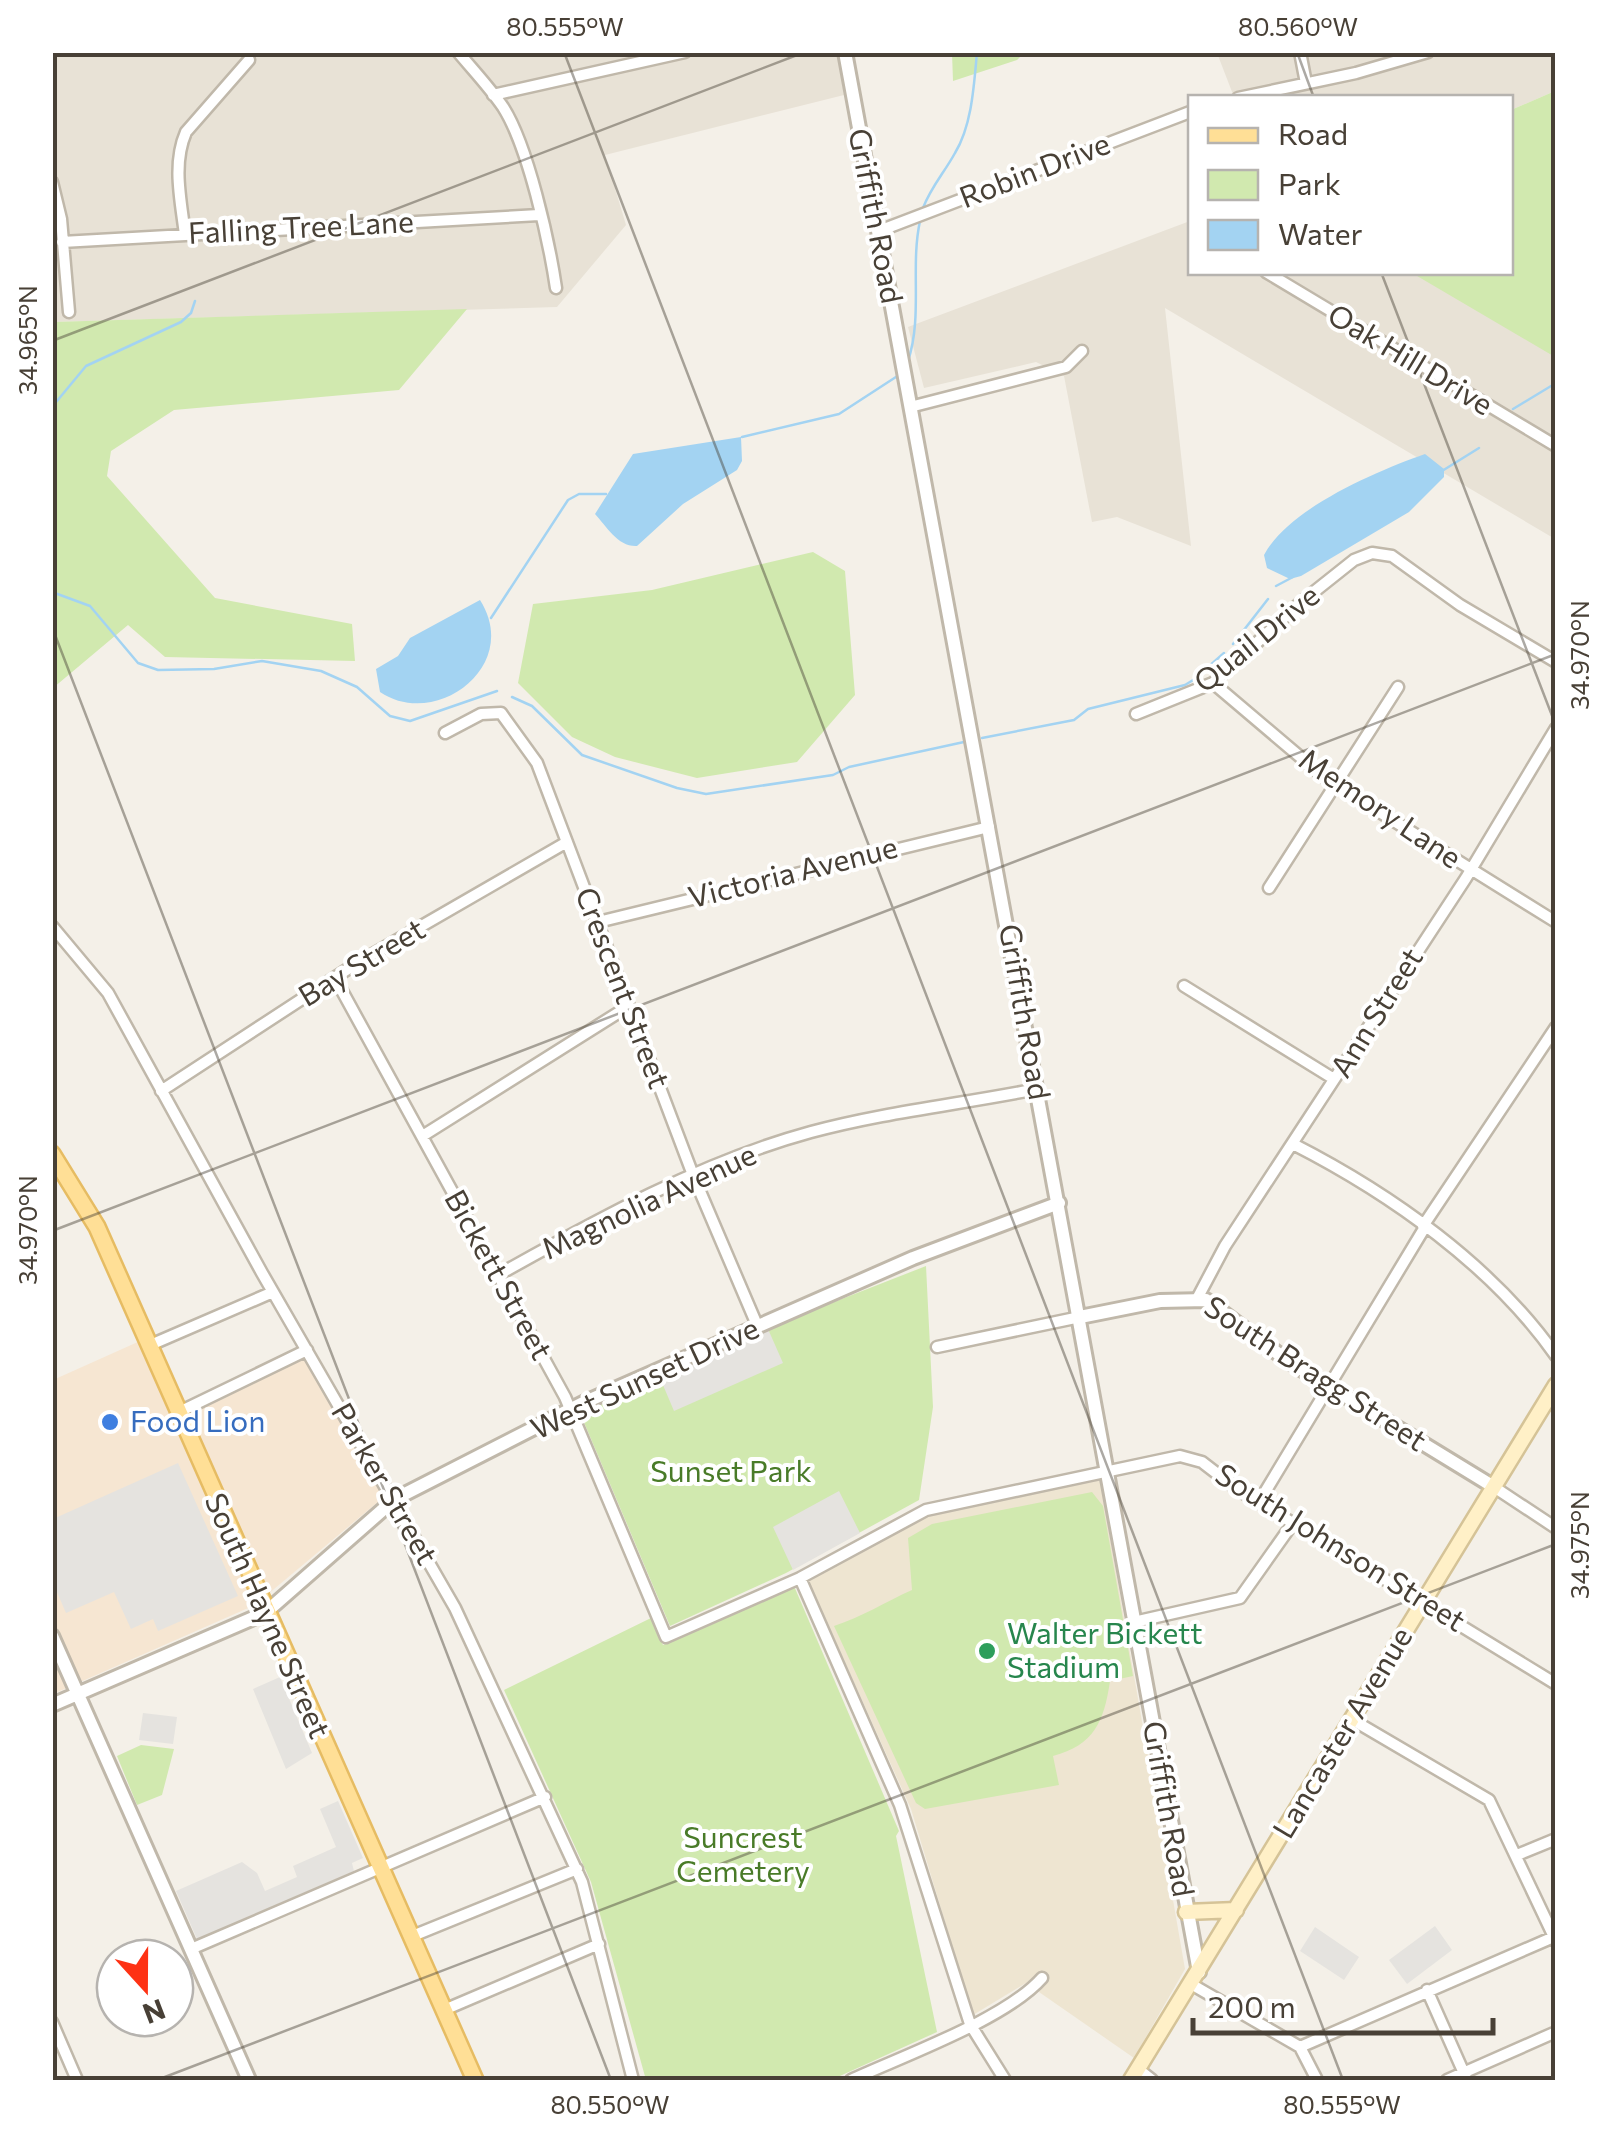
<svg xmlns="http://www.w3.org/2000/svg" width="1608" height="2133" font-family="Commissioner,sans-serif">
  <rect width="100%" height="100%" fill="#f4f0e8"/>
  <path fill="#e8e2d6" d="M 52,53 L 837,53 L 844,95 L 605,155 L 626,225 L 557,307 L 53,322 Z
    M 1217,53 L 1555,53 L 1555,91 L 1511,110 L 1510,98 L 1234,97 Z
    M 1190,221 L 1190,272 L 1422,273 L 1555,354 L 1555,539 L 1165,308 L 1191,546 L 1117,517 L 1092,522 L 1064,376 L 1036,362 L 924,388 L 908,327 Z"/>
  <path fill="#f6e6d2" d="M 140,1341 L 175,1419 L 304,1356 L 385,1496 L 255,1605 L 53,1694 L 53,1380 Z"/>
  <path fill="#eee5d1" d="M 1100,1480 L 1185,1969 L 1134,2058 L 1026,1983 L 973,2015 L 911,1809 L 807,1578 L 929,1513 Z"/>
  <path fill="#d1e9af" d="M 952,53 L 952,52 L 1024,53 L 1017,60 L 953,81 Z
    M 1555,91 L 1555,357 L 1412,273 L 1510,272 L 1511,110 Z
    M 467,309 L 399,390 L 174,410 L 111,451 L 107,476 L 215,598 L 352,624 L 355,661 L 165,657 L 128,625 L 53,688 L 53,322 Z
    M 813,552 L 845,571 L 855,695 L 797,762 L 697,778 L 615,757 L 572,737 L 518,683 L 533,604 L 652,590 Z
    M 926,1266 L 933,1407 L 919,1500 L 786,1573 L 670,1626 L 583,1420 L 587,1411 L 783,1322 Z
    M 1092,1492 L 1103,1506 L 1133,1676 L 1110,1681 C 1104,1722 1094,1745 1053,1756 L 1059,1785 L 925,1809 L 916,1803 L 834,1626 C 862,1617 885,1602 912,1590 L 908,1538 L 932,1524 Z
    M 794,1586 L 899,1831 L 896,1836 L 937,2032 L 831,2080 L 646,2080 L 591,1882 L 504,1690 L 651,1618 L 663,1645 Z
    M 141,1745 L 174,1749 L 162,1795 L 137,1805 L 117,1756 Z"/>
  <path fill="#e5e3df" d="M 768,1329 L 783,1363 L 674,1411 L 660,1378 Z
    M 178,1463 L 238,1596 L 158,1631 L 153,1619 L 131,1629 L 114,1592 L 66,1613 L 53,1583 L 53,1519 Z
    M 839,1491 L 860,1533 L 793,1570 L 773,1527 Z
    M 280,1677 L 312,1753 L 286,1769 L 253,1689 Z
    M 143,1713 L 177,1717 L 173,1744 L 139,1740 Z
    M 338,1801 L 363,1858 L 352,1863 L 354,1871 L 197,1939 L 176,1891 L 242,1862 L 257,1873 L 265,1891 L 297,1877 L 293,1866 L 336,1847 L 320,1809 Z
    M 1435,1926 L 1452,1950 L 1407,1984 L 1389,1960 Z
    M 1315,1927 L 1359,1957 L 1344,1980 L 1300,1951 Z"/>
  <path fill="#a3d3f2" d="M 741,437 L 742,461 L 737,470 L 683,504 L 637,546 C 618,547 607,527 595,514 L 633,454 Z
    M 1425,454 L 1444,469 L 1444,477 L 1409,512 L 1301,576 L 1290,579 L 1267,568 L 1264,555 C 1289,508 1377,471 1425,454 Z
    M 480,600 C 522,666 436,730 380,692 L 376,669 L 398,656 L 410,638 Z"/>
  <g fill="none" stroke-linecap="round" stroke-linejoin="round">
    <path stroke="#a3d3f2" stroke-width="2.5" d="M 923,208 C 931,187 944,173 955,153 C 972,125 974,85 977,52
      M 908,361 C 923,316 910,267 920,221
      M 52,407 L 86,366 L 181,322 L 191,313 L 195,301
      M 1513,409 L 1556,383
      M 742,437 L 839,414 L 899,375
      M 1442,471 L 1479,448
      M 1276,586 L 1293,577
      M 52,592 L 90,606 L 138,663 L 158,670 L 214,669 L 262,661 L 321,671 L 357,687 L 390,716 L 410,721 L 497,691
      M 491,618 L 568,500 L 579,494 L 606,494
      M 1233,644 L 1268,599
      M 1207,668 L 1224,653
      M 512,697 L 532,706 L 582,755 L 677,788 L 706,794 L 833,775 L 849,767 L 964,742
      M 982,738 L 1074,720 L 1088,709 L 1185,685 L 1198,677"/>
    <defs>
      <path id="minor" d="M 458,52 C 473,70 490,88 503,107 C 528,146 549,241 556,288
        M 1300,52 L 1306,83
        M 493,95 L 685,52
        M 1238,98 L 1356,73 L 1428,52
        M 52,182 L 61,219 L 69,312
        M 879,231 L 1190,112
        M 185,235 C 181,201 172,164 186,132 L 249,60
        M 62,242 L 539,215
        M 1266,272 L 1556,446
        M 910,407 L 1066,367 L 1082,351
        M 1213,683 L 1325,778 L 1556,922
        M 1136,714 L 1213,683 L 1300,603 L 1354,560 L 1372,553 L 1392,556 L 1460,605 L 1556,662
        M 445,733 L 481,714 L 501,713 L 537,763 L 693,1175 L 757,1325
        M 1269,888 L 1398,687
        M 598,922 L 989,827
        M 52,926 L 108,993 L 262,1273 L 455,1608 L 582,1882 L 633,2080
        M 335,978 L 565,1397 L 666,1637 L 800,1578 L 926,1510 L 1180,1456 L 1202,1462 L 1237,1489 L 1556,1684
        M 1184,986 L 1334,1079
        M 161,1091 L 354,965 L 567,842
        M 424,1135 L 629,1006
        M 1293,1144 C 1391,1194 1493,1266 1556,1356
        M 1423,1226 L 1556,1027
        M 498,1275 C 597,1220 701,1162 811,1132 C 885,1112 962,1104 1037,1089
        M 1198,1297 L 1225,1246 L 1466,878 L 1556,728
        M 148,1346 L 273,1292
        M 937,1347 L 1080,1317
        M 177,1413 L 307,1350
        M 1494,1487 L 1556,1528
        M 1259,1502 L 1425,1227
        M 800,1578 L 900,1805 L 970,2024 L 1005,2080
        M 1134,1622 L 1240,1598 L 1293,1523
        M 1351,1719 L 1489,1800 L 1556,1941
        M 1517,1855 L 1556,1839
        M 410,1937 L 577,1869
        M 191,1949 L 545,1797
        M 1191,1984 L 1300,2047 L 1317,2080
        M 1427,1990 L 1467,2080
        M 444,2010 L 599,1944
        M 52,2022 L 77,2080
        M 1300,2047 L 1556,1936
        M 1138,2069 L 1152,2080
        M 851,2080 C 903,2056 1006,2019 1042,1978
        M 1447,2080 L 1556,2032"/>
      <path id="tertiary" d="M 845,52 L 1199,1972
        M 1080,1317 L 1160,1301 L 1206,1300 L 1288,1361 L 1494,1487
        M 52,1636 L 249,2080
        M 52,1705 L 265,1613 L 395,1499 L 583,1403 L 913,1258 L 1059,1203"/>
      <path id="secondary" d="M 1186,1912 L 1236,1910
        M 1131,2080 L 1556,1385"/>
      <path id="primary" d="M 52,1154 L 97,1227 L 475,2080"/>
    </defs>
    <use href="#minor" stroke="#c0b8aa" stroke-width="15"/>
    <use href="#tertiary" stroke="#c0b8aa" stroke-width="18"/>
    <use href="#secondary" stroke="#d5c397" stroke-width="19"/>
    <use href="#primary" stroke="#e6bc63" stroke-width="20"/>
    <use href="#minor" stroke="#fff" stroke-width="10"/>
    <use href="#tertiary" stroke="#fff" stroke-width="12"/>
    <use href="#secondary" stroke="#fff0c7" stroke-width="14"/>
    <use href="#primary" stroke="#ffdf96" stroke-width="15"/>
  </g>
  <path fill="none" stroke="#484036" stroke-width="2.5" stroke-opacity="0.45" d="M 564,52 L 1343,2080M 1297,52 L 1314,98M 1381,272 L 1556,726M 52,341 L 805,52M 52,627 L 611,2080M 52,1231 L 1556,654M 157,2080 L 1556,1544"/>
  <circle fill="#3f7fe0" stroke="#fff" stroke-width="4" cx="110" cy="1422" r="10"/>
  <circle fill="#2e9e5b" stroke="#fff" stroke-width="4" cx="987" cy="1651" r="10"/>
  <g text-anchor="middle" stroke-width="8" stroke-linejoin="round" paint-order="stroke">
    <g font-size="30" fill="#484036" stroke="#fff">
      <text transform="translate(1035 171) rotate(-21)" y="10">Robin Drive</text>
      <text transform="translate(875 216) rotate(79)" y="10">Griffith Road</text>
      <text transform="translate(301 228) rotate(-3)" y="10">Falling Tree Lane</text>
      <text transform="translate(1410 360) rotate(31)" y="10">Oak Hill Drive</text>
      <text transform="translate(1257 639) rotate(-39)" y="10">Quail Drive</text>
      <text transform="translate(1380 809) rotate(34)" y="10">Memory Lane</text>
      <text transform="translate(793 873) rotate(-14)" y="10">Victoria Avenue</text>
      <text transform="translate(362 963) rotate(-31)" y="10">Bay Street</text>
      <text transform="translate(622 988) rotate(69)" y="10">Crescent Street</text>
      <text transform="translate(1024 1012) rotate(80)" y="10">Griffith Road</text>
      <text transform="translate(1377 1013) rotate(-58)" y="10">Ann Street</text>
      <text transform="translate(649 1202) rotate(-25)" y="10">Magnolia Avenue</text>
      <text transform="translate(498 1275) rotate(61)" y="10">Bickett Street</text>
      <text transform="translate(1315 1374) rotate(33)" y="10">South Bragg Street</text>
      <text transform="translate(645 1379) rotate(-25)" y="10">West Sunset Drive</text>
      <text transform="translate(384 1484) rotate(60)" y="10">Parker Street</text>
      <text transform="translate(1340 1548) rotate(32)" y="10">South Johnson Street</text>
      <text transform="translate(267 1616) rotate(66)" y="10">South Hayne Street</text>
      <text transform="translate(1343 1733) rotate(-59)" y="10">Lancaster Avenue</text>
      <text transform="translate(1168 1809) rotate(80)" y="10">Griffith Road</text>
    </g>
    <g font-size="30" fill="#366cbe" stroke="#fff" text-anchor="start">
      <text x="130" y="1432">Food Lion</text>
    </g>
    <g font-size="30" fill="#497b28" stroke="#fff">
      <text x="731" y="1482">Sunset Park</text>
      <text x="743" y="1848">Suncrest<tspan x="743" dy="34">Cemetery</tspan></text>
    </g>
    <g font-size="30" fill="#27864d" stroke="#fff" text-anchor="start">
      <text x="1007" y="1644">Walter Bickett<tspan x="1007" dy="34">Stadium</tspan></text>
    </g>
  </g>
  <rect width="1608" height="2133" fill="none" stroke="#ffffff" stroke-width="110"/>
  <rect x="1188" y="95" width="325" height="180" fill="#ffffff" stroke="#b6b3af" stroke-width="2.5"/>
  <rect x="1208" y="128" width="50" height="15" fill="#ffdf96" stroke="#b6b3af" stroke-width="2.5"/>
  <text x="1278" y="145" font-size="30" fill="#484036">Road</text>
  <rect x="1208" y="170" width="50" height="30" fill="#d1e9af" stroke="#b6b3af" stroke-width="2.5"/>
  <text x="1278" y="195" font-size="30" fill="#484036">Park</text>
  <rect x="1208" y="220" width="50" height="30" fill="#a3d3f2" stroke="#b6b3af" stroke-width="2.5"/>
  <text x="1278" y="245" font-size="30" fill="#484036">Water</text>
  <g transform="translate(145 1988) rotate(159)"><circle r="48" fill="#ffffff" stroke="#b6b3af" stroke-width="2.5"/>
  <path d="M0-8L18 38L0 25L-18 38Z" fill="#fe3214"/>
  <text y="-15" font-size="28" font-weight="bold" text-anchor="middle" fill="#484036">N</text>
  </g>
  <path d="M1193 2018v15h300v-15" fill="none" stroke="#484036" stroke-width="5"/>
  <text x="1208" y="2018" font-size="30" fill="#484036" stroke="#ffffff" stroke-width="8" paint-order="stroke">200 m</text>
  <rect x="55" y="55" width="1498" height="2023" fill="none" stroke="#484036" stroke-width="4"/>
  <g font-size="25" text-anchor="middle" fill="#484036">
    <text x="565" y="36">80.555°W</text>
    <text x="1298" y="36">80.560°W</text>
    <text transform="translate(28 340) rotate(-90)" y="9">34.965°N</text>
    <text transform="translate(1580 655) rotate(-90)" y="9">34.970°N</text>
    <text transform="translate(28 1230) rotate(-90)" y="9">34.970°N</text>
    <text transform="translate(1580 1545) rotate(-90)" y="9">34.975°N</text>
    <text x="610" y="2114">80.550°W</text>
    <text x="1342" y="2114">80.555°W</text>
  </g>
</svg>
